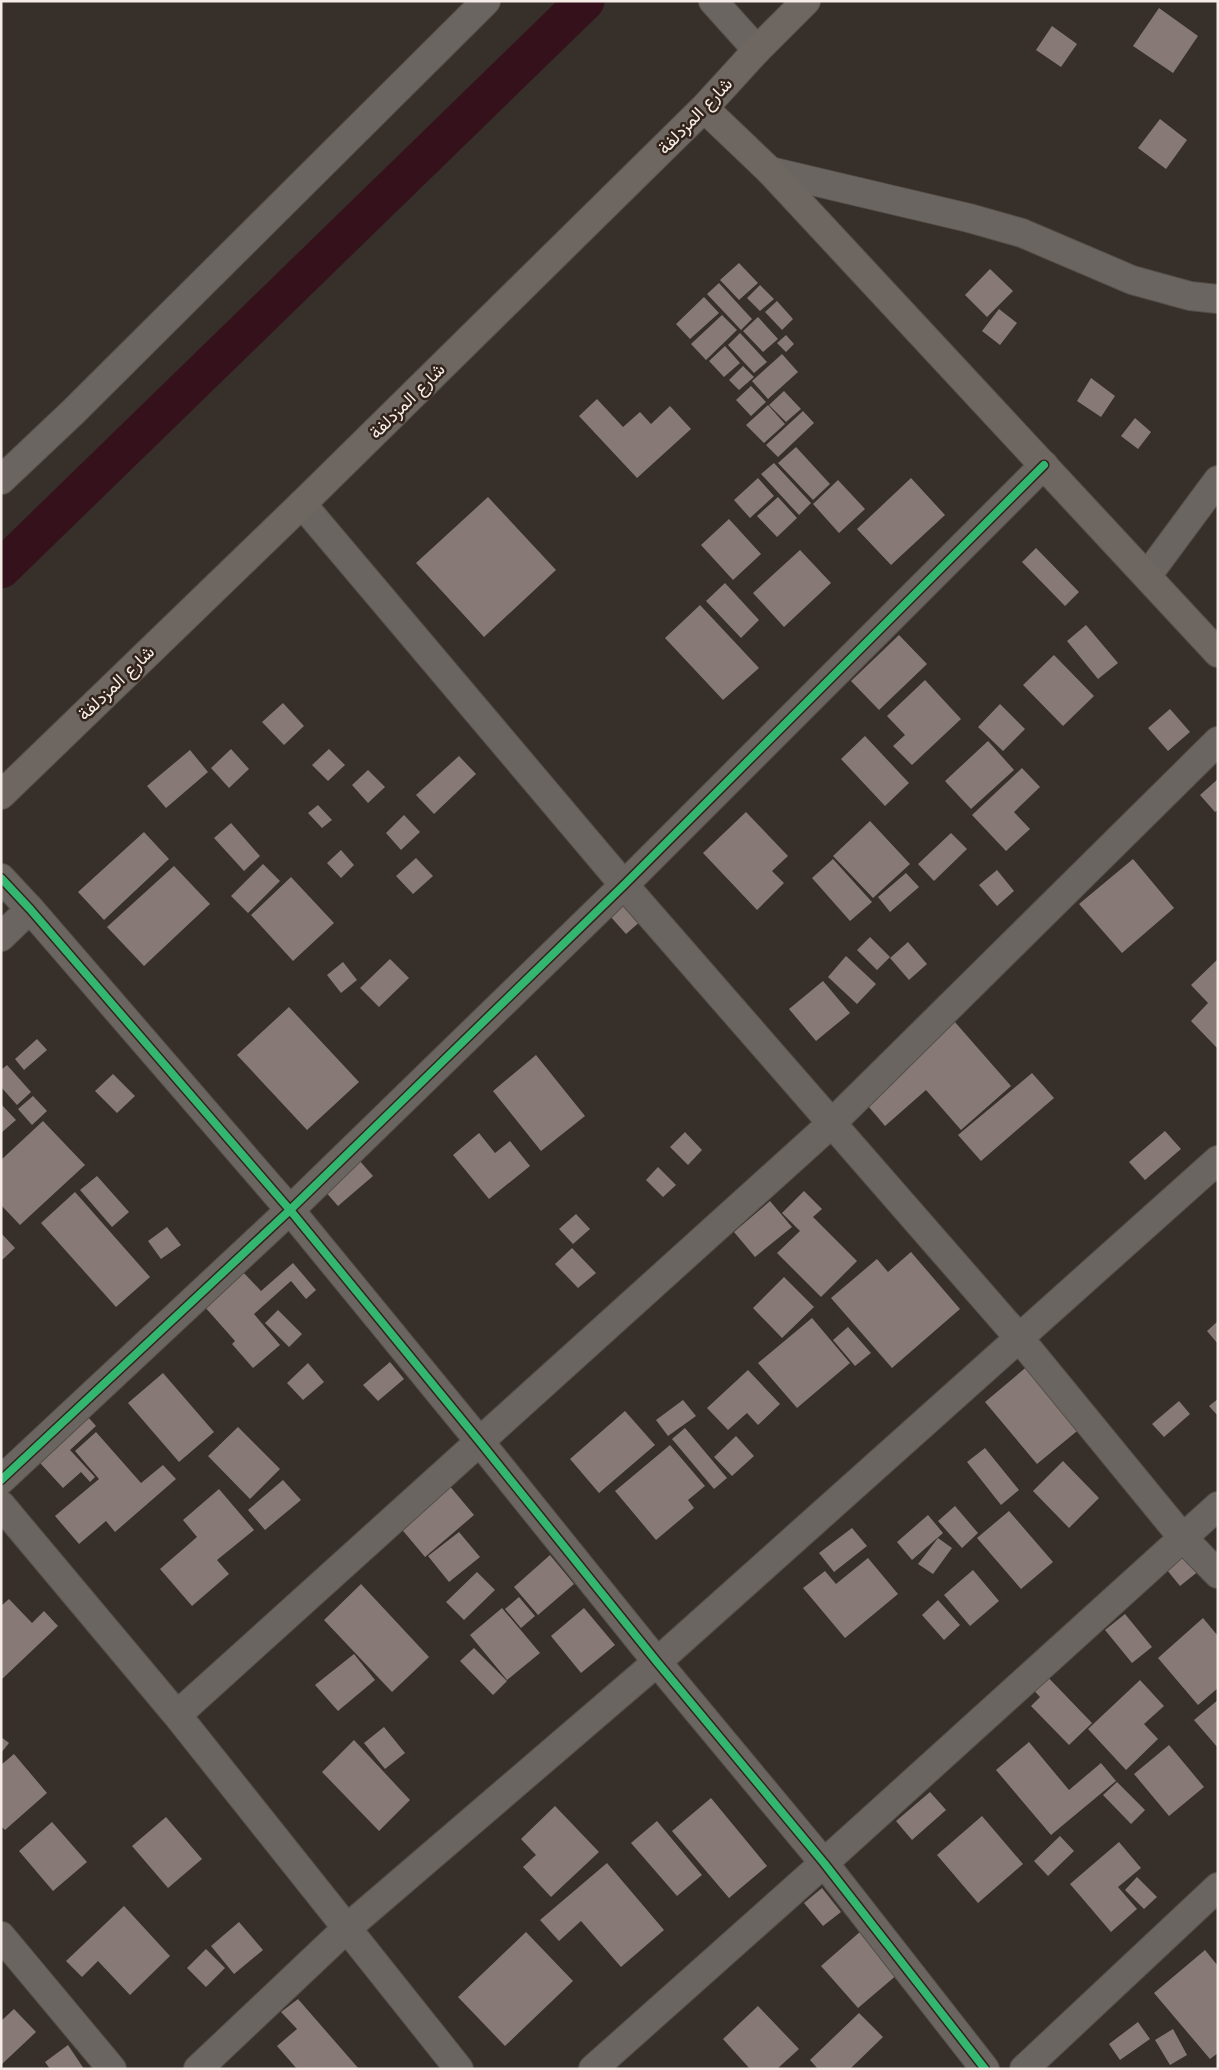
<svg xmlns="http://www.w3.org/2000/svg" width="1219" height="2070" font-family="'DM Sans',Vazirmatn,sans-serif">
  <rect width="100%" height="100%" fill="#372f2a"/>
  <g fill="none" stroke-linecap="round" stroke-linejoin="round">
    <path stroke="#35121b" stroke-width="39" d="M 1,569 L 585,1"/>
  </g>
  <path fill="#877a76" d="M 1159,8 L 1198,36 L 1173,73 L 1133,46 Z
    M 1052,26 L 1077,44 L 1061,67 L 1036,50 Z
    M 1160,119 L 1187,140 L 1166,169 L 1138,148 Z
    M 739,263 L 758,283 L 739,300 L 720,280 Z
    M 990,269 L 1013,291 L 987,317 L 965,295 Z
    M 719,283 L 752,319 L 741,330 L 707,294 Z
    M 760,285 L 774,299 L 760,311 L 747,298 Z
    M 704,297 L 719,313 L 690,339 L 676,324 Z
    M 777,301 L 793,319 L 782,330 L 765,312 Z
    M 999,309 L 1017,323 L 1000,345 L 982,331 Z
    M 722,315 L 737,330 L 706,360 L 691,344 Z
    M 758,317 L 778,339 L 763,352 L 743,331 Z
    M 740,333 L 767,362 L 754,373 L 728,345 Z
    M 786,335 L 794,344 L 786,352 L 777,343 Z
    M 725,346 L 740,363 L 724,377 L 709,361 Z
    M 782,354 L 798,372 L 768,399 L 752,381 Z
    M 743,366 L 754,377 L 739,390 L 729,380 Z
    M 1091,378 L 1115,396 L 1101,417 L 1077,401 Z
    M 751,386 L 766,402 L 751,416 L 736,400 Z
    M 784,391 L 801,409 L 786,422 L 769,405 Z
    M 597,399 L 623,427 L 640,412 L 651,424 L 670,406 L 691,429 L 637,478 L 579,416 Z
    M 768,405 L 785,424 L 764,443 L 746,425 Z
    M 803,411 L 814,423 L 778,457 L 766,445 Z
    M 1135,418 L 1151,432 L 1138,449 L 1121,436 Z
    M 796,447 L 830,484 L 813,500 L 778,463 Z
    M 774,463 L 811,503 L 799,515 L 761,474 Z
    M 758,478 L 774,496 L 750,518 L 734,500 Z
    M 911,478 L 945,515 L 891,565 L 857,529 Z
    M 838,480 L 865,509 L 839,533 L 813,504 Z
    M 488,497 L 556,570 L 484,637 L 416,563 Z
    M 778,497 L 797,518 L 777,537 L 757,516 Z
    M 729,519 L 761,554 L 733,580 L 701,545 Z
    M 1036,548 L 1079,592 L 1065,606 L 1022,562 Z
    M 800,550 L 831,583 L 784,627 L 753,593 Z
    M 725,583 L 759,620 L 741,638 L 706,601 Z
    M 700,605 L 759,668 L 723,700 L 665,638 Z
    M 1086,625 L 1118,663 L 1098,679 L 1067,641 Z
    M 899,635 L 927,664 L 879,710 L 851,681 Z
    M 1054,655 L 1094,696 L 1063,726 L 1023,685 Z
    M 925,680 L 961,719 L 912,765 L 893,746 L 905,735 L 887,716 Z
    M 283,703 L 304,726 L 284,745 L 262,722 Z
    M 1000,704 L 1025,729 L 1003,751 L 978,727 Z
    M 1170,709 L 1190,732 L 1168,751 L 1148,728 Z
    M 865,736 L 909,783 L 885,806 L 841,759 Z
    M 988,741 L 1014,770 L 971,809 L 945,781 Z
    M 231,749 L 249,769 L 229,788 L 211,768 Z
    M 329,749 L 345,765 L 328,781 L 312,765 Z
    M 190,750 L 208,772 L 166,808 L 147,786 Z
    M 459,756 L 476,774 L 434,814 L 416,795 Z
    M 1022,768 L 1040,787 L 1014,812 L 1030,829 L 1006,851 L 972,815 Z
    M 368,770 L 385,787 L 368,803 L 352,785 Z
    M 1218,779 L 1218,810 L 1215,812 L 1200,795 Z
    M 318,805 L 332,820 L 322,828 L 308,813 Z
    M 746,812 L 788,856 L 772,871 L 784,883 L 757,910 L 703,853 Z
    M 404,815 L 420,832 L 401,850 L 386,833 Z
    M 870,821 L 910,864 L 873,898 L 833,856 Z
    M 231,823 L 260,856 L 244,871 L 214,838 Z
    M 144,832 L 169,859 L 104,920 L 78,892 Z
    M 951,833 L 967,849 L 934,881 L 918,864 Z
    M 341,850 L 354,865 L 341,878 L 327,863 Z
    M 416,858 L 433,876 L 413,894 L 396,876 Z
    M 833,859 L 872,902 L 850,921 L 812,878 Z
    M 1133,859 L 1174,908 L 1122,953 L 1079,904 Z
    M 263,864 L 280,881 L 248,913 L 231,896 Z
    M 174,866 L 210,904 L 144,966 L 107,927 Z
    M 997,870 L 1014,891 L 997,906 L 979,885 Z
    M 906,873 L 919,887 L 890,912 L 878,897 Z
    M 291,877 L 334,923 L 293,961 L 251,915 Z
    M 627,901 L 642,920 L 626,934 L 610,916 Z
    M 870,937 L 890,957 L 877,970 L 857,950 Z
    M 908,942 L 927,964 L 909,980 L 890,958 Z
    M 846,956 L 876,984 L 857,1004 L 828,977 Z
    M 390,959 L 409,978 L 379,1007 L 360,988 Z
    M 1218,959 L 1218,1049 L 1191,1021 L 1208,1003 L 1191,985 Z
    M 343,962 L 357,980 L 341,993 L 327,975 Z
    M 823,981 L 850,1013 L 816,1041 L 789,1009 Z
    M 289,1007 L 359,1082 L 307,1130 L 237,1055 Z
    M 954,1021 L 1011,1086 L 961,1130 L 926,1090 L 885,1126 L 863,1100 Z
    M 37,1039 L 47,1050 L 24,1070 L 15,1059 Z
    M 536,1055 L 585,1116 L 541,1151 L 493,1091 Z
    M 7,1065 L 31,1092 L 17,1105 L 1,1087 L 1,1070 Z
    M 1032,1073 L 1054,1098 L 981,1161 L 958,1135 Z
    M 113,1074 L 135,1096 L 117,1113 L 95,1091 Z
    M 33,1096 L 47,1111 L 32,1125 L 18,1109 Z
    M 1,1104 L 16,1120 L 1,1133 Z
    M 43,1121 L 85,1165 L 20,1225 L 1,1205 L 1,1160 Z
    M 1165,1131 L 1181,1149 L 1145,1180 L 1129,1162 Z
    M 685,1132 L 702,1150 L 688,1165 L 670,1147 Z
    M 479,1133 L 495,1153 L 510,1141 L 530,1166 L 489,1199 L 453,1155 Z
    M 352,1152 L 373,1176 L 338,1206 L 317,1182 Z
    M 658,1167 L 676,1185 L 663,1197 L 646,1180 Z
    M 97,1176 L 129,1212 L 112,1227 L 80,1190 Z
    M 804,1191 L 822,1209 L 813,1217 L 857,1261 L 821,1297 L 777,1253 L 800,1231 L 782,1213 Z
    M 75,1192 L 150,1277 L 116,1307 L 41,1223 Z
    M 770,1201 L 792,1227 L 755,1257 L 734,1232 Z
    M 576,1214 L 590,1229 L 573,1244 L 559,1229 Z
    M 167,1227 L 181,1245 L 161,1259 L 148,1241 Z
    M 1,1233 L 15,1248 L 1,1261 Z
    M 572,1248 L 596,1273 L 578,1288 L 555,1264 Z
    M 911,1252 L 960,1309 L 892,1368 L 831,1298 L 877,1259 L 888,1272 Z
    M 293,1263 L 316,1290 L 306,1299 L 291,1281 L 254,1314 L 280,1345 L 253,1368 L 232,1344 L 235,1341 L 204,1306 L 243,1272 L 261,1291 Z
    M 784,1277 L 814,1307 L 782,1338 L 753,1308 Z
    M 278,1310 L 302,1334 L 289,1347 L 265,1323 Z
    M 812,1318 L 850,1363 L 797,1408 L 758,1363 Z
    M 1218,1321 L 1218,1344 L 1207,1331 Z
    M 848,1327 L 871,1353 L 855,1366 L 833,1340 Z
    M 390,1362 L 404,1379 L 378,1401 L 363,1385 Z
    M 308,1363 L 324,1382 L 303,1400 L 287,1383 Z
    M 1030,1364 L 1082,1427 L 1037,1464 L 985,1402 Z
    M 748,1370 L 780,1404 L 758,1425 L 747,1413 L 728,1430 L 707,1408 Z
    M 163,1373 L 214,1432 L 179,1462 L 128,1403 Z
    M 1218,1399 L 1218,1416 L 1209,1406 Z
    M 683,1400 L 696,1416 L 668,1436 L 656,1420 Z
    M 1179,1401 L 1190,1414 L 1164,1437 L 1152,1424 Z
    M 79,1407 L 96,1426 L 70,1450 L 95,1477 L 90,1482 L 81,1472 L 63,1488 L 30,1452 Z
    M 625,1411 L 655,1445 L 599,1493 L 570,1459 Z
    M 238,1427 L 280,1469 L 250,1499 L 208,1456 Z
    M 685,1428 L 727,1478 L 714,1489 L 672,1439 Z
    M 96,1432 L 141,1483 L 163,1465 L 176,1479 L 115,1532 L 106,1521 L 79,1544 L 55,1516 L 99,1479 L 75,1451 Z
    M 736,1436 L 754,1456 L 732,1476 L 714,1457 Z
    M 670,1445 L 705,1486 L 688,1500 L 694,1508 L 656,1540 L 615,1491 Z
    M 985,1448 L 1019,1490 L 1001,1505 L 967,1462 Z
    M 1063,1461 L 1099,1498 L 1069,1528 L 1033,1491 Z
    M 283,1480 L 301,1500 L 265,1530 L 248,1510 Z
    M 448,1484 L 474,1515 L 425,1557 L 399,1526 Z
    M 219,1489 L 254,1530 L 217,1560 L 229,1574 L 192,1606 L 160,1569 L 197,1537 L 183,1520 Z
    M 955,1506 L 978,1533 L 962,1548 L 938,1521 Z
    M 1009,1511 L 1053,1562 L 1021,1589 L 977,1538 Z
    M 928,1515 L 943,1533 L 912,1560 L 897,1542 Z
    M 852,1528 L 867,1546 L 834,1572 L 819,1553 Z
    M 459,1532 L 480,1557 L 449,1582 L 428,1556 Z
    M 938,1538 L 952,1548 L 933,1574 L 918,1564 Z
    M 1187,1554 L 1200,1570 L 1180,1586 L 1167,1570 Z
    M 550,1555 L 574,1584 L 538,1615 L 514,1587 Z
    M 868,1558 L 898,1594 L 845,1638 L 803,1588 L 825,1571 L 836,1584 Z
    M 973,1570 L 999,1601 L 970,1626 L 944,1595 Z
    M 477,1572 L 495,1590 L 464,1620 L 446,1602 Z
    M 361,1584 L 429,1657 L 392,1692 L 324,1620 Z
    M 519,1597 L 535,1616 L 521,1628 L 505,1609 Z
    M 9,1599 L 32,1623 L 44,1611 L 58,1626 L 1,1680 L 1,1606 Z
    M 938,1600 L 960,1625 L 944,1640 L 922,1615 Z
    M 502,1608 L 540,1653 L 507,1680 L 470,1635 Z
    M 584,1608 L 615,1645 L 581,1673 L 551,1636 Z
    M 1125,1614 L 1152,1647 L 1132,1663 L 1105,1630 Z
    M 1203,1618 L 1218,1636 L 1218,1688 L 1198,1705 L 1158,1658 Z
    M 474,1648 L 507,1681 L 493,1695 L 460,1661 Z
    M 354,1654 L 375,1680 L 338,1711 L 315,1685 Z
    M 1041,1670 L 1092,1723 L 1069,1745 L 1031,1706 L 1040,1697 L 1027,1683 Z
    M 1140,1680 L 1164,1706 L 1144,1724 L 1158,1739 L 1126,1770 L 1088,1729 Z
    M 1218,1700 L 1218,1748 L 1194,1720 Z
    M 384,1727 L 405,1753 L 385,1769 L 364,1743 Z
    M 1,1737 L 9,1743 L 1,1753 Z
    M 354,1740 L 410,1800 L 379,1831 L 322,1772 Z
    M 1029,1742 L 1069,1790 L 1101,1763 L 1116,1781 L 1051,1835 L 996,1770 Z
    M 1169,1745 L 1204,1787 L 1169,1816 L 1134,1774 Z
    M 14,1754 L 47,1793 L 5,1830 L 1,1826 L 1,1765 Z
    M 1117,1782 L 1145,1810 L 1131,1824 L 1103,1795 Z
    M 930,1792 L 946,1810 L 912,1840 L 896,1821 Z
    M 711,1798 L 767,1866 L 729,1898 L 672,1831 Z
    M 555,1806 L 599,1852 L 551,1897 L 523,1867 L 536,1855 L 521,1839 Z
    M 982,1816 L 1023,1864 L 978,1903 L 937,1855 Z
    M 166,1817 L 202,1859 L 168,1888 L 132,1846 Z
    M 657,1821 L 702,1875 L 677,1896 L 631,1843 Z
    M 52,1822 L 87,1862 L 53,1891 L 19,1851 Z
    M 1060,1836 L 1074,1851 L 1048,1876 L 1034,1861 Z
    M 1119,1842 L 1141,1868 L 1118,1887 L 1137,1909 L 1111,1932 L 1070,1884 Z
    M 607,1863 L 664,1930 L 621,1967 L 581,1921 L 559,1941 L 540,1920 Z
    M 1137,1877 L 1157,1897 L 1144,1909 L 1125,1890 Z
    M 822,1888 L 841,1912 L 823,1926 L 804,1903 Z
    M 124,1906 L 170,1956 L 130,1995 L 98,1961 L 82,1977 L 66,1961 Z
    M 239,1922 L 263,1950 L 234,1974 L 211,1946 Z
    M 861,1931 L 898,1974 L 858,2008 L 821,1966 Z
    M 526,1932 L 573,1981 L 505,2046 L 458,1997 Z
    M 206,1949 L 225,1968 L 206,1987 L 187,1968 Z
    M 1205,1950 L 1218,1966 L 1218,2053 L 1210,2059 L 1154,1993 Z
    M 298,1999 L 359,2069 L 297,2069 L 277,2046 L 297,2029 L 281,2012 Z
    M 758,2006 L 799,2049 L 777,2069 L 750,2069 L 723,2039 Z
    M 14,2009 L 36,2032 L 1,2065 L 1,2021 Z
    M 859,2013 L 883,2037 L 850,2069 L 818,2069 L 810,2060 Z
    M 1138,2022 L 1150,2039 L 1120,2060 L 1109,2044 Z
    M 1173,2029 L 1187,2055 L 1170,2065 L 1155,2040 Z
    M 68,2045 L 84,2069 L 50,2069 L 45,2062 Z"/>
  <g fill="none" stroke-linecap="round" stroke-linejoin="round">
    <defs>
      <path id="street" d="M 713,1 L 757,50
        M 770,171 L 969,218 L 1022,233 L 1132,280 L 1190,296 L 1218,299
        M 1,480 L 73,412 L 486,1
        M 302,504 L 624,885 L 1020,1339 L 1183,1538 L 1218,1574
        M 1147,576 L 1218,480
        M 1,878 L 30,909 L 290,1210 L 480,1442 L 657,1662 L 824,1863 L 985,2069
        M 1,937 L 30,909
        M 1,1480 L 290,1210 L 624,885 L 1044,465
        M 1,1505 L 177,1715 L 459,2069
        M 177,1715 L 832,1123 L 1218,741
        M 1,1936 L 112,2069
        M 198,2069 L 346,1929 L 657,1662 L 1218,1160
        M 593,2069 L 824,1863 L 1218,1506
        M 1024,2069 L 1218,1887"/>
      <path id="secondary" d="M 704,108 L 770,171 L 1218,653
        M 1,795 L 302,504 L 704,108 L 757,50 L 806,1"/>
    </defs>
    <use href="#street" stroke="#554e49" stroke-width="30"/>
    <use href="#secondary" stroke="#554e49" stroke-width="30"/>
    <use href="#street" stroke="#6a6560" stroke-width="28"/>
    <use href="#secondary" stroke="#6e6761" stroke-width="28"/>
    <defs>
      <path id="cycleway" d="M 1,878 L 30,909 L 290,1210 L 480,1442 L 657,1662 L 824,1863 L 985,2069
        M 1,1480 L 290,1210 L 624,885 L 1044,465"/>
    </defs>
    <use href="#cycleway" stroke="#32241b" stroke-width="11"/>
    <use href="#cycleway" stroke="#33b770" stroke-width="8"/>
  </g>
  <g text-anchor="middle" stroke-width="5" stroke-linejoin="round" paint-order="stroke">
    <g font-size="18" fill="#f6ece7" stroke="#32241b">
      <text transform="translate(695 116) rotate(-46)" y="6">شارع المزدلفة</text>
      <text transform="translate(407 401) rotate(-45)" y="6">شارع المزدلفة</text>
      <text transform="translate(116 683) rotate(-44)" y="6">شارع المزدلفة</text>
    </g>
  </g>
  <rect width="1219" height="2070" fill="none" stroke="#f6ece7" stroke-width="5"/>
</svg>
